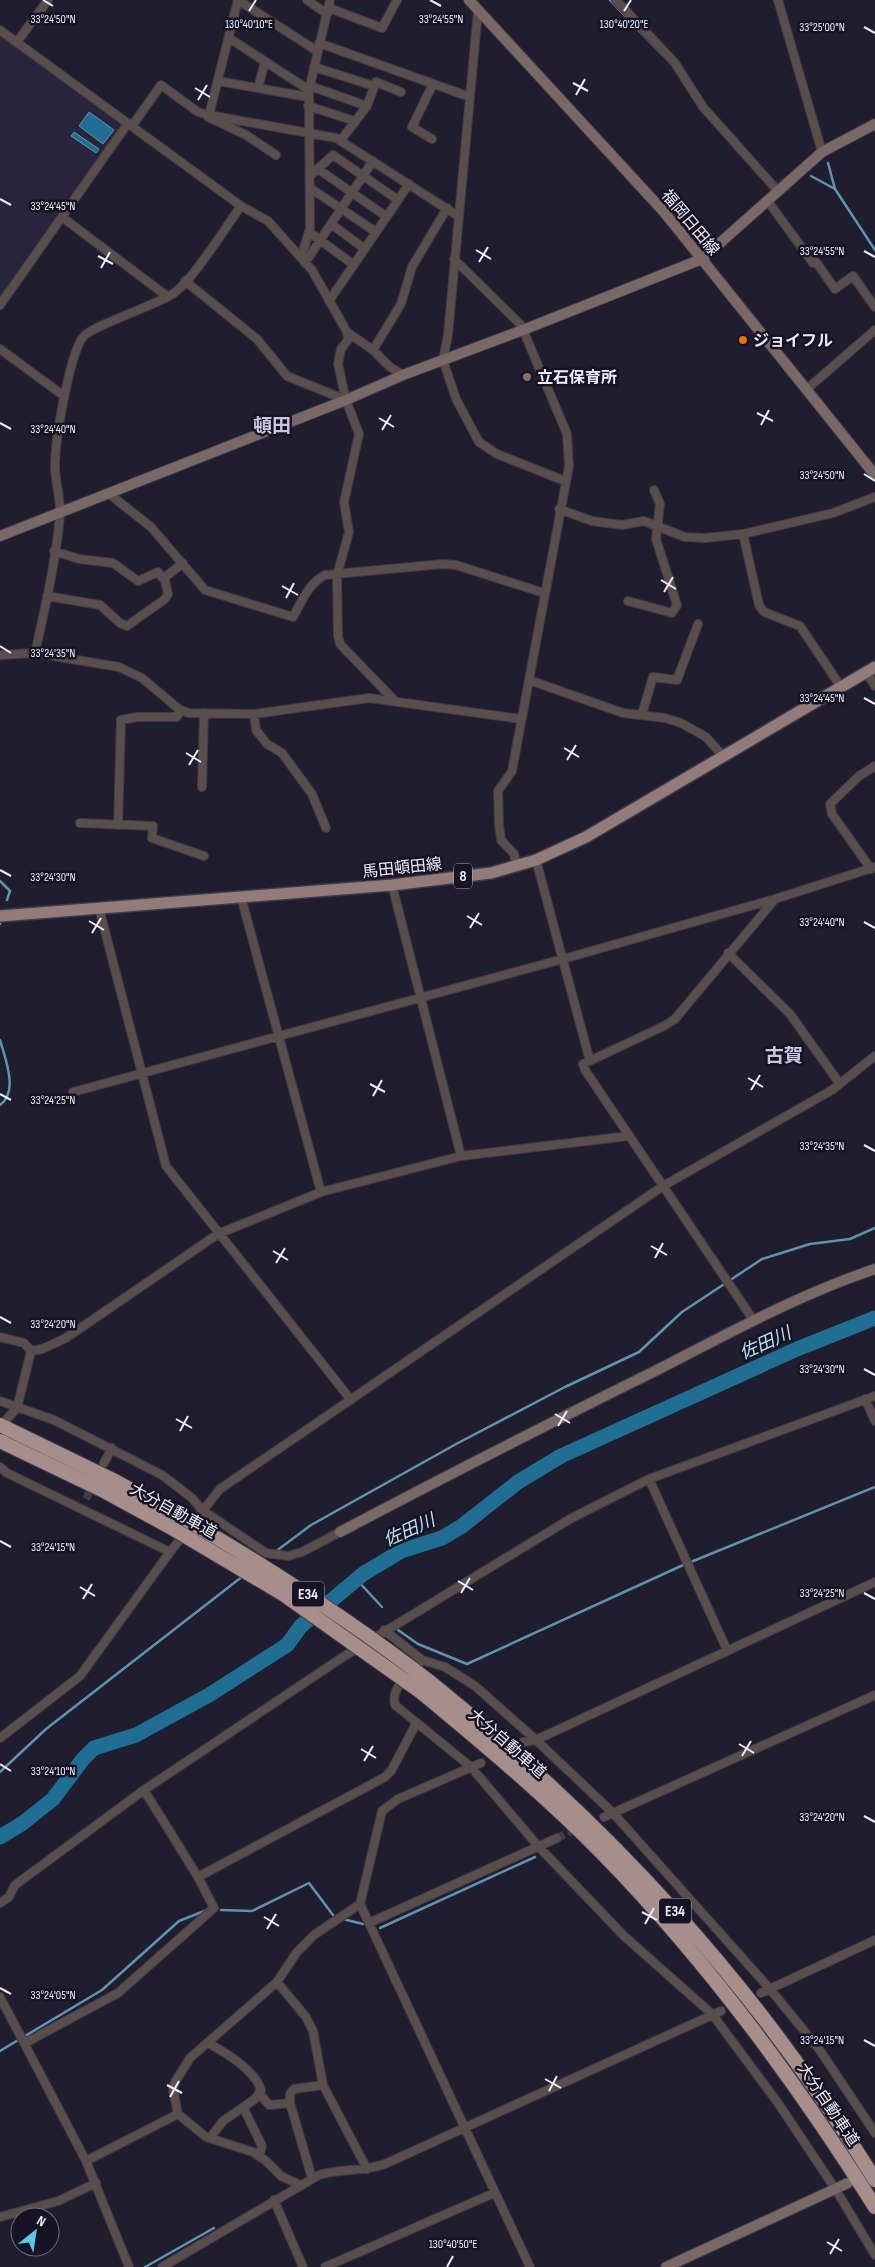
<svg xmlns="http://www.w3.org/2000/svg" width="875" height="2267" font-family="'Sofia Sans Condensed','Noto Sans JP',sans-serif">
  <rect width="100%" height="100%" fill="#201d2e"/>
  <path fill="#28243b" d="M 0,32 L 126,124 L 0,301 Z"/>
  <path fill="#216e94" stroke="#5e94b2" d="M 89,112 L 114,130 L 103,144 L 79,126 Z
    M 74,132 L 99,149 L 96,153 L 71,136 Z"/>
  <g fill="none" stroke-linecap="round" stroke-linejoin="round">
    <path stroke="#5e94b2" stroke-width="2.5" d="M 610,0 L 662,55
      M 828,163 L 835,189 L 875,250
      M 811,176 L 835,189
      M 0,881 L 10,891 L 7,900
      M 0,924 L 0,923
      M 0,1040 C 5,1058 19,1092 0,1105
      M 275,1552 L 311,1525 L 458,1443 L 565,1387 L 639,1352 L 682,1312 L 762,1259 L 810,1244 L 850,1239 L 875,1228
      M 357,1580 L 382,1607
      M 398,1630 L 418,1644 L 467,1664 L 681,1566 L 875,1487
      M 0,1772 L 46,1729 L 243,1576
      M 221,1910 L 252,1911 L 309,1883 L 333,1915
      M 343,1919 L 363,1924
      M 380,1928 L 535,1857
      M 0,2051 L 102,1990 L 179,1921 L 207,1910
      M 145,2267 L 214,2228"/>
    <path stroke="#216e94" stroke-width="15" d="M 0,1837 L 23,1823 L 53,1799 L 83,1759 L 94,1748 L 136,1735 L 209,1695 L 287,1645 L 301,1626 L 363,1574 L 401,1551 L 442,1538 L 462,1526 L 518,1482 L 561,1456 L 797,1349 L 875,1318"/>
    <path stroke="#3f3c4c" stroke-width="8" stroke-dasharray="8 4" stroke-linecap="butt" d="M 86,1499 L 94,1483
      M 557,1838 L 578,1828"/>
    <defs>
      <path id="street" d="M 238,0 L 209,115 L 336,138 L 458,216
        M 238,0 L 317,51
        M 307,0 L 327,14
        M 616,0 L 675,63 L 703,107 L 777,190
        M 778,0 L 822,152
        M 329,8 L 382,28 L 397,0
        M 478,10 L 448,335 L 443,360 L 456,399 L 479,442 L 497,454 L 565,481
        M 0,30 L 241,206 L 268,221 L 312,270 L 347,332 L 373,350 L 390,367 L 403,375
        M 229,38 L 309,90
        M 17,42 L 48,0
        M 319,43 L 470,97
        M 314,67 L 374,86
        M 218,81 L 308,97
        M 310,86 L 367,106
        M 258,88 L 265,62
        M 308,106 L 355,121
        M 208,117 L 246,135 L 276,155
        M 132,126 L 161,85 L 198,112 L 209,115
        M 432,139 L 412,127 L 433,84
        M 341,140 L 367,106 L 376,82 L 401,92
        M 318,169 L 387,217
        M 310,176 L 333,155 L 398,200
        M 310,188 L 376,232
        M 767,200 L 813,263 L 816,262 L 835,289 L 853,276 L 875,307
        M 62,217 L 168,297
        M 331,224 L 365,249
        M 309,232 L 354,265
        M 301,258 L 310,228 L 309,90 L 330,0
        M 454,259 L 521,325 L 567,434 L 569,466 L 512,771 L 498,791 L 499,824 L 501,840 L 514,854 L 517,867
        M 305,263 L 373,161
        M 185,281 L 257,339 L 287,376 L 346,400
        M 329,301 L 409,184
        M 0,305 L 128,123
        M 347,332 L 348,340 L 341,349 L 338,364 L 346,400 L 359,434 L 344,502 L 349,532 L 337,575 L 338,636 L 340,644 L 394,700
        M 0,349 L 64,396
        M 373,350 L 401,304 L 412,267 L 447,208
        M 807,389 L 875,330
        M 108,493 L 151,527 L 205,590 L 293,617 C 302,601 309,583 325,575 L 442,564 L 456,565 L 544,593
        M 559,509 L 592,521 L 622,525 L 644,521 L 685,537 L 705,538 L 743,534 L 833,513 L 875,497
        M 743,534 L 759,605 L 764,612 L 800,626 L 841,687
        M 164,578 L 183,563
        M 47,596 L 100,605 L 120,623 L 127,626 L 165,599 L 168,594 L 165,581 L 158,572 L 138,581 L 113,563 L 79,559 L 54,551
        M 628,601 L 672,613 L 677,605 L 656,539 L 660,504 L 654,490
        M 35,653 C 45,608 56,561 60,515 C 61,499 55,482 55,466 C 55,441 69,356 83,337 C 90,327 155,305 171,295 C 191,284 226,226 241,206
        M 0,655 L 35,653 L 119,667 L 142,678 L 180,710 L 189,713 L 254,714 L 369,698 L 521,719
        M 866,672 L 875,686
        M 529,680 L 623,713 L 665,718 L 681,723 L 706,737 L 723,756
        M 254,714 L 256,730 L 267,744 L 282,753 L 312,794 L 326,828
        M 642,714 L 653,677 L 677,680 L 698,624
        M 202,787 L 204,713
        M 80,823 L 153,826 L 152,838 L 204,856
        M 118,825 L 121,720 L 137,717 L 177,717 L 180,710
        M 536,860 L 590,1061
        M 871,869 L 832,814 L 830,804 L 859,776 L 875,766
        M 392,885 L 461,1156
        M 241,897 L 321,1192
        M 99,908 L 166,1166 L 351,1400
        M 728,953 L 790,1014 L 840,1084
        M 73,1092 L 563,959 L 775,899 L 875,867
        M 754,1321 L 585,1070 L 583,1064 L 664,1026 L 675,1019 L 775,899
        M 0,1337 L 24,1343 L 31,1351
        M 31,1351 L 42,1349 L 66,1338 L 218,1234 L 321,1192 L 461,1156 L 629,1136
        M 865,1399 L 875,1421
        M 0,1401 L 54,1420 L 162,1475 L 192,1498 L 202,1510 L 266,1553 L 288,1556 L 302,1552 L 340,1532
        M 5,1421 L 17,1408 L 31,1351
        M 104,1463 L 112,1448
        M 0,1467 L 7,1473 L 170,1552
        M 649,1479 L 727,1650
        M 384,1630 L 422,1660 L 445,1667 L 475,1686 L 536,1740 L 613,1813 L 770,1989 L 819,2049 L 875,2133
        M 422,1660 C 411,1672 390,1687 395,1705 L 471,1767 L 538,1846 L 624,1936 L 712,2014 L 778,2103 L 836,2190 L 875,2255
        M 0,1738 L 80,1676 L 170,1552 L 220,1489 L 663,1186 L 832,1090 L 875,1056
        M 523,1742 L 536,1740 L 875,1582
        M 481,1763 L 398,1799 L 382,1811 L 360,1904 L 530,2267
        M 604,1817 L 875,1695
        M 198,1877 L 385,1777 L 391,1771 L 416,1724
        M 0,1903 L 9,1897 L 15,1885 L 144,1790 L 343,1657 L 570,1519 L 649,1479 L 875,1396
        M 369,1923 L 557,1838
        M 277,1982 L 306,2017 L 313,2031 L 323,2085 L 367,2169
        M 761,1993 L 875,1940
        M 0,1997 L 86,2161 L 129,2267
        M 25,2043 L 118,1993 L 214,1908 L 198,1877 L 144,1790
        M 208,2043 C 226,2053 254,2069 261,2090 L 255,2099 L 223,2121 L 210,2138
        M 260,2094 L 269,2105 L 290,2103
        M 243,2107 L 262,2146 L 259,2156
        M 86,2161 L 178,2114
        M 312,2178 L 290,2103 L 290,2094 L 294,2089 L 323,2085
        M 300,2185 L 281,2176 L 266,2161 L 253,2152 L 206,2137 L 178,2114 L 173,2089 L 175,2082 L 190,2058 L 277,1982 L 297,1952 L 314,1935 L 360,1904
        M 274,2200 L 303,2267
        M 0,2217 L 58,2201 L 96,2183
        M 162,2267 L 319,2175 C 341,2168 363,2172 385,2164 L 721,2011
        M 325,2267 L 494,2193"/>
      <path id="secondary" d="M 469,0 L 664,212 L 875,475
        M 0,536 L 346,400 L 403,375 L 523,330 L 702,259 L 822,152 L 875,124
        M 340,1532 C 446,1476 552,1422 659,1369 C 729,1333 800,1294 875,1269
        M 666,2267 L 848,2183"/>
      <path id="primary" d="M 0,916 L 392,885 L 491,873 L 536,860 L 586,837 L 875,667"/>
      <path id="highway" d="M 0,1425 L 111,1479 L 178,1515
        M 0,1441 L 104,1491 L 170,1527
        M 430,1682 C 610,1827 754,1983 875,2180
        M 421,1692 C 484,1744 547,1797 604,1855 C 708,1962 796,2081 875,2207"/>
    </defs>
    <use href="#street" stroke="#3d3a4a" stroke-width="10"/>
    <use href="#secondary" stroke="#3d3a4a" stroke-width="12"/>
    <use href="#primary" stroke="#3d3a4a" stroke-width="14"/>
    <use href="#highway" stroke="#3d3a4a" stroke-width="16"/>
    <use href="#street" stroke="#594e4c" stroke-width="8"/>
    <use href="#secondary" stroke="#796865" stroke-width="10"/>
    <use href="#primary" stroke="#927b79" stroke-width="11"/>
    <use href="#highway" stroke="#a88e8a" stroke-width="14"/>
    <defs>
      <path id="highway-bridge" d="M 178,1515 C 266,1566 350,1620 430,1682
        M 170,1527 L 283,1594 L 421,1692"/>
    </defs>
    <use href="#highway-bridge" stroke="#3d3a4a" stroke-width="16" stroke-linecap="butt"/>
    <use href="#highway-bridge" stroke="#a88e8a" stroke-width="14"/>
  </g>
  <path fill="none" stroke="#ecebf7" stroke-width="2" d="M 43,0 L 53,6M 430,0 L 441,6M 249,11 L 256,0M 624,11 L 631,0M 864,27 L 875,33M 573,83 L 588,91M 195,88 L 210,97M 576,95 L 585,79M 198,100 L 207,85M 0,199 L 11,205M 476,250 L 491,259M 864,251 L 875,257M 98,256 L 113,264M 479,262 L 488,247M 101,268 L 110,252M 757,413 L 773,421M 379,418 L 394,427M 0,423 L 11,429M 761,425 L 769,410M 382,430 L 391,415M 864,474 L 875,481M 661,580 L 676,589M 282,586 L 298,595M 664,592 L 673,577M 286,598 L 294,583M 0,646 L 11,653M 864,698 L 875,704M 564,748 L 579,757M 186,753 L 201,762M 567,760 L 576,745M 189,765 L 198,750M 0,870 L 11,876M 467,916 L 482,925M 89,921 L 104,930M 864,922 L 875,928M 470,928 L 479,913M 92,933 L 101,918M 748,1078 L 763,1087M 370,1084 L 385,1092M 751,1090 L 760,1075M 0,1094 L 11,1100M 373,1096 L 382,1080M 864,1145 L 875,1151M 651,1246 L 667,1255M 273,1251 L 288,1260M 655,1258 L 663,1243M 276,1263 L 285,1248M 0,1317 L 11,1323M 864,1369 L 875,1375M 555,1414 L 570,1423M 176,1419 L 192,1428M 558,1426 L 567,1411M 180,1431 L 188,1416M 0,1541 L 11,1547M 458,1581 L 473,1590M 80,1587 L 95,1596M 461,1593 L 470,1578M 864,1593 L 875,1599M 83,1599 L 92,1584M 739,1744 L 754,1753M 361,1749 L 376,1758M 742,1756 L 751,1741M 364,1761 L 373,1746M 0,1764 L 11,1771M 864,1816 L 875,1822M 642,1912 L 657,1920M 264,1917 L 279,1926M 645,1924 L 654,1908M 267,1929 L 276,1914M 0,1988 L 11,1994M 864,2040 L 875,2046M 545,2079 L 561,2088M 167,2085 L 182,2093M 549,2091 L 557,2076M 170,2097 L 179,2081M 827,2242 L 842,2251M 830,2254 L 839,2239M 447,2267 L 453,2256"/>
  <circle fill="#e8710a" stroke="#161324" stroke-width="2" cx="743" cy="340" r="5"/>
  <circle fill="#8d6e63" stroke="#161324" stroke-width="2" cx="527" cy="377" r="5"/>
  <g text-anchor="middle" stroke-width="5" stroke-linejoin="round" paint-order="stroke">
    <g fill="#161324" stroke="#acaab8" stroke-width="1">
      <rect x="454" y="863.5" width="18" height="25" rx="4"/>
      <rect x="292" y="1581.5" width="32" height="25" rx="4"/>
      <rect x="659" y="1898.5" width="32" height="25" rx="4"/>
    </g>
    <g font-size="15" font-weight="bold" fill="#ecebf7">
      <text x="463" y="881">8</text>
      <text x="308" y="1599">E34</text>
      <text x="675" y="1916">E34</text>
    </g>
    <g font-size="16" fill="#ecebf7" stroke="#161324">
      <text transform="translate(691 222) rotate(50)" y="6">福岡日田線</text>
      <text transform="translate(402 867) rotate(-6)" y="6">馬田頓田線</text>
      <text transform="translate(174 1510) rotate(29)" y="6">大分自動車道</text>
      <text transform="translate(508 1743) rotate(41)" y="6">大分自動車道</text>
      <text transform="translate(829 2104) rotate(56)" y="6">大分自動車道</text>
    </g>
    <g font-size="16" font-weight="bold" fill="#ecebf7" stroke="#161324" text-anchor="start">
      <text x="753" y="346">ジョイフル</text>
      <text x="537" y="383">立石保育所</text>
    </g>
    <g font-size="18" font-style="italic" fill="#bbe0f6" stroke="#161324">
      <text transform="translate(765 1343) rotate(-24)" y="6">佐田川</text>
      <text transform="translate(409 1530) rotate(-24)" y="6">佐田川</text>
    </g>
    <g font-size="19" font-weight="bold" fill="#cbc7df" stroke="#161324">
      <text x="272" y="432">頓田</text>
      <text x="784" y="1062">古賀</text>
    </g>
  </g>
  <g font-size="12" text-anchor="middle" fill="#ecebf7" stroke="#161324" stroke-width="5" stroke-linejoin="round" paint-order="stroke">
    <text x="53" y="23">33°24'50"N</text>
    <text x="441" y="23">33°24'55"N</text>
    <text x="249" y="28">130°40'10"E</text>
    <text x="624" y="28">130°40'20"E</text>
    <text x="822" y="31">33°25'00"N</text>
    <text x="53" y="210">33°24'45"N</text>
    <text x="822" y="255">33°24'55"N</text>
    <text x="53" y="433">33°24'40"N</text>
    <text x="822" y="479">33°24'50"N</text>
    <text x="53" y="657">33°24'35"N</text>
    <text x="822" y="702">33°24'45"N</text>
    <text x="53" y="881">33°24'30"N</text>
    <text x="822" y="926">33°24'40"N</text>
    <text x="53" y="1104">33°24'25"N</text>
    <text x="822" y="1150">33°24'35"N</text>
    <text x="53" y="1328">33°24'20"N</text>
    <text x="822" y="1373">33°24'30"N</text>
    <text x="53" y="1551">33°24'15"N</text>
    <text x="822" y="1597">33°24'25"N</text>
    <text x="53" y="1775">33°24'10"N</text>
    <text x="822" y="1821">33°24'20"N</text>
    <text x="53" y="1999">33°24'05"N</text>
    <text x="822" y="2044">33°24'15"N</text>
    <text x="453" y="2248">130°40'50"E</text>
  </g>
  <g transform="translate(35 2232) rotate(30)"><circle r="24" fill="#161324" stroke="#6c6978"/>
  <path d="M0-4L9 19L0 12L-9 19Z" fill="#5cc7e8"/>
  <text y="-8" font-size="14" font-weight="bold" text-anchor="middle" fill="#ecebf7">N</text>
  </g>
</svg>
